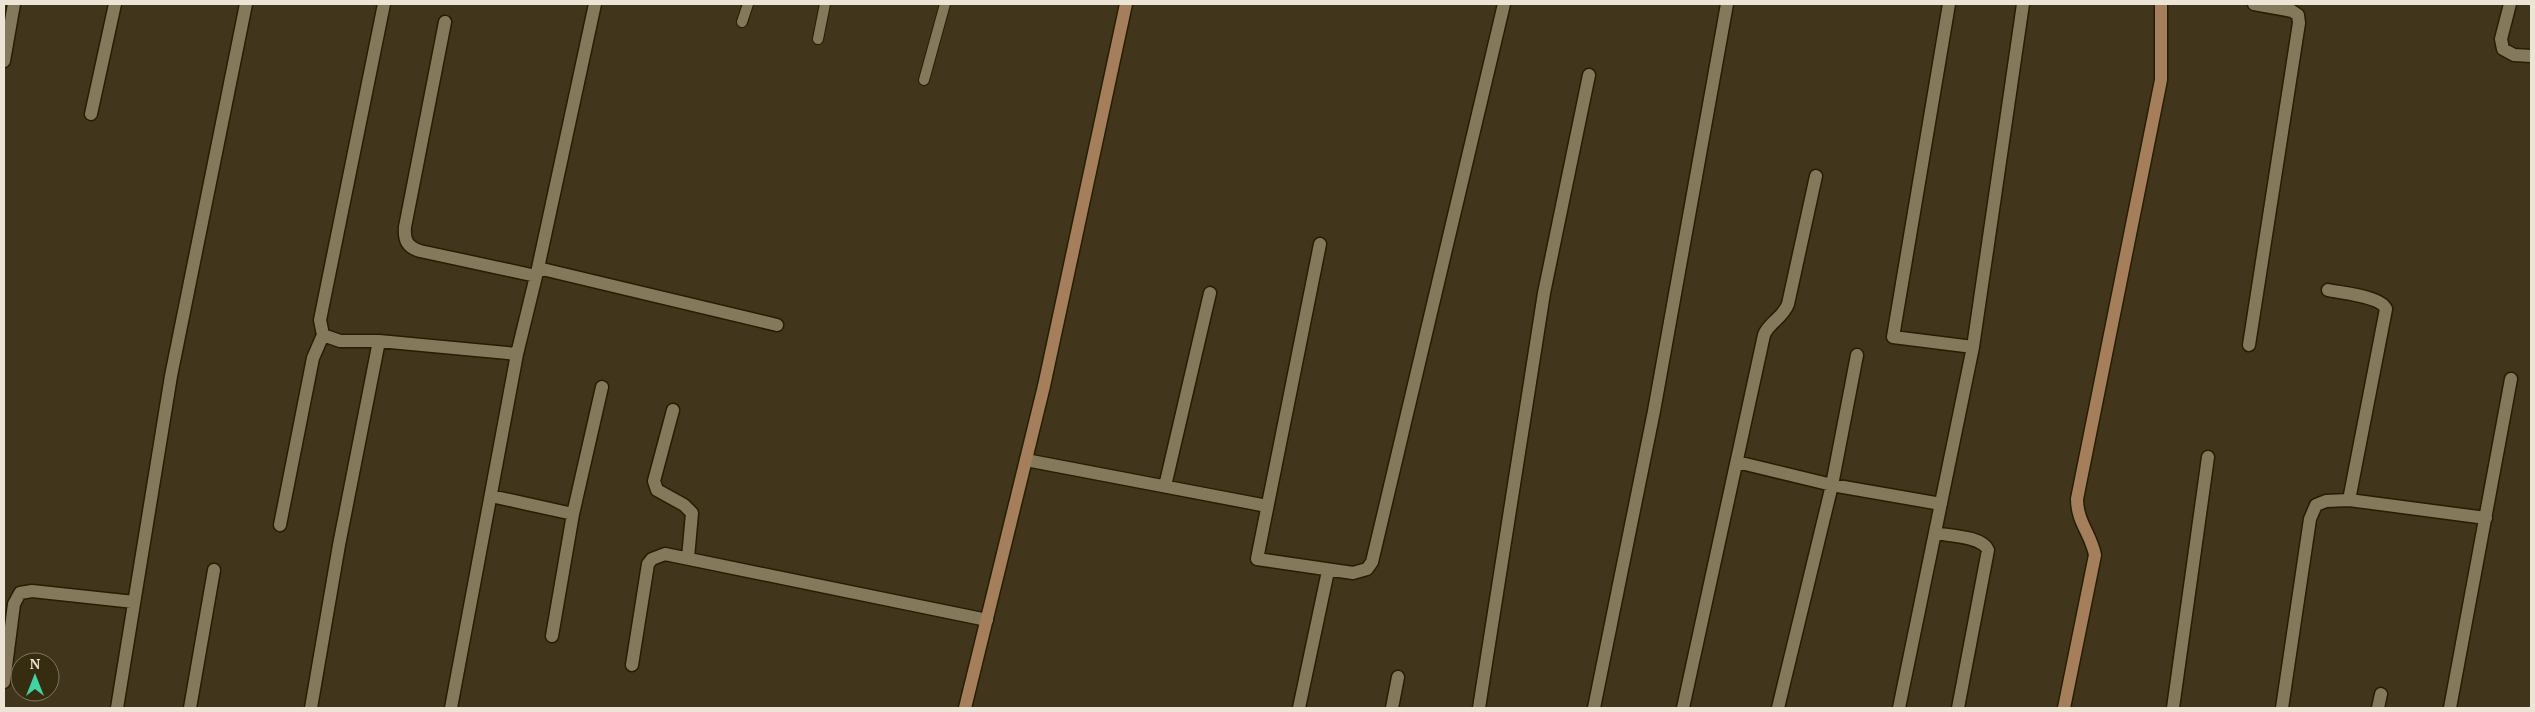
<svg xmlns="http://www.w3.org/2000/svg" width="2535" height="712" font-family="'PT Serif',serif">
  <rect width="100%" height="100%" fill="#41361b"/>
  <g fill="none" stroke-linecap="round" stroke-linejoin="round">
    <defs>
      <path id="lane" d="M 742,22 L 748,4
        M 818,39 L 825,4
        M 924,80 L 945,4"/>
      <path id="street" d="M 384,4 L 320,320 L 323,335 L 340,341 L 379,341 L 517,354
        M 1949,4 L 1893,337 L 1973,347
        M 2510,4 L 2501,39 L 2503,49 L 2514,55 L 2531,56
        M 445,22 L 405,227 C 404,240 407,247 420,251 L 536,276
        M 4,61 L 14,4
        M 91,114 L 115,4
        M 1320,244 L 1257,559 L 1353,573 L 1367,569 L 1372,562 L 1504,4
        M 538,268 L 595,4
        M 2328,290 C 2341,293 2381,296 2386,309 L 2349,500
        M 2249,345 L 2299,23 L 2298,15 L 2292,11 L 2254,4
        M 673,410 L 654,481 L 657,490 L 684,505 L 692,513 L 688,558
        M 1026,460 L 1267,506
        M 1737,462 L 1832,485 L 1941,504
        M 1165,486 L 1210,293
        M 491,496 L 573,514
        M 280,525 L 313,358 L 323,335
        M 1935,533 C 1949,536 1982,536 1988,550 L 1958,708
        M 552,636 L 573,514 L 602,387
        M 632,665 L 648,564 L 652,559 L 665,554 L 987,620
        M 4,682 L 14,604 L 20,593 L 32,591 L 134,602
        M 117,708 L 171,376 L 246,4
        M 190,708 L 214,570
        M 311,708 L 339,545 L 379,341
        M 451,708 L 517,354 L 538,268 L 777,325
        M 1299,708 L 1328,571
        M 1392,708 L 1398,677
        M 1479,708 L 1544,293 L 1589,75
        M 1594,708 L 1654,411 L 1727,4
        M 1683,708 L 1764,335 C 1769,322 1783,318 1788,304 L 1816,176
        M 1778,708 L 1832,485 L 1857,355
        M 1899,708 L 1973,347 L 2023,4
        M 2173,708 L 2208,457
        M 2282,708 L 2310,519 L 2316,505 L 2326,501 L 2349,500 L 2486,518
        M 2378,708 L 2381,694
        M 2450,708 L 2511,379"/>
      <path id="secondary" d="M 965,708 L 1044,386 L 1126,4
        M 2064,708 L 2095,555 C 2091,534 2077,522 2077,499 L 2161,80 L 2161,4"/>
    </defs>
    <use href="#lane" stroke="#271d02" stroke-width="12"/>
    <use href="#street" stroke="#271d02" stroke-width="15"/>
    <use href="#secondary" stroke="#271d02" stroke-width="15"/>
    <use href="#lane" stroke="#85795c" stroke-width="10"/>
    <use href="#street" stroke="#85795c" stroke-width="12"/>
    <use href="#secondary" stroke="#a57e5b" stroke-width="12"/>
  </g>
  <rect width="2535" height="712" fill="none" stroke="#ece5d6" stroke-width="10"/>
  <g transform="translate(35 677)"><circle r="24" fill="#362c10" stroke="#7f765f"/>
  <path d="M0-4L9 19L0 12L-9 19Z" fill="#40d4a1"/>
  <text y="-8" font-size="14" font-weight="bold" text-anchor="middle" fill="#ece5d6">N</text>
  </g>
</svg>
